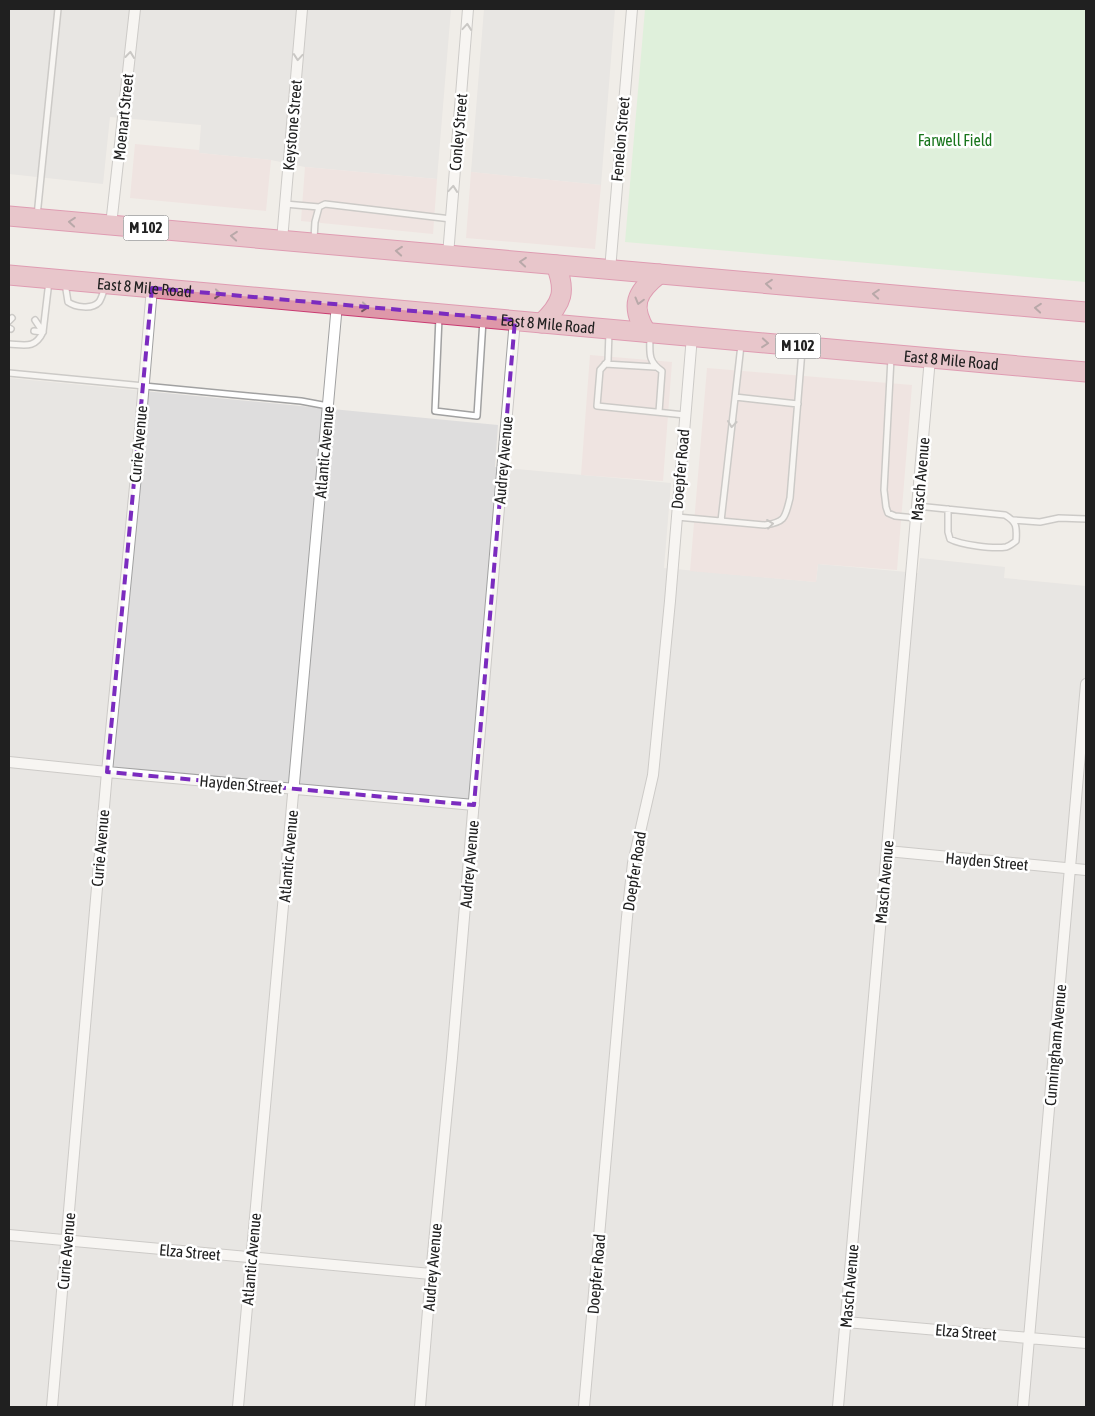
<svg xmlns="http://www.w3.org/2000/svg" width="1095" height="1416" font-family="'Asap Condensed',sans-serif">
  <rect width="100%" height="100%" fill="#f0ede8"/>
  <path fill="#dedddd" d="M 9,9 L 451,9 L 437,179 L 305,167 L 271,160 L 199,153 L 201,125 L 110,117 L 103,184 L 9,174 Z
    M 484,9 L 615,9 L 601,185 L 471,172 Z
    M 9,378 L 498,425 L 495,467 L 671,483 L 664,568 L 816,582 L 818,564 L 918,573 L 920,558 L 1005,567 L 1004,578 L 1086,586 L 1086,1407 L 9,1407 Z"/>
  <path fill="#eed9d9" d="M 135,144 L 199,150 L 199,153 L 271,160 L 266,211 L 130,198 Z
    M 305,167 L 437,179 L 433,234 L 301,221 Z
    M 471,172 L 601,185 L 595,249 L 466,238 Z
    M 590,355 L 672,362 L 663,481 L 581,475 Z
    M 707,368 L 912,385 L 897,570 L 818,564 L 816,582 L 690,571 Z"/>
  <path fill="#caf4cc" d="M 645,9 L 1086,9 L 1086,282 L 625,242 Z"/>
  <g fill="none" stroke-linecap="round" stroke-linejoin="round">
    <defs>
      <path id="lane" d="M 285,204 L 319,207
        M 37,216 L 58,9
        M 314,239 L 315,222 L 319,207 L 325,204 L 451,219
        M 65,283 L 68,302 C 75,307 92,310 99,302 C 102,298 103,292 105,287
        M 439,317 L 435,411 L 477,416 L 483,320
        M 35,320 L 43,332
        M 9,321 L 12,318
        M 9,328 L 11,329
        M 34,331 L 43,332
        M 609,332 L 608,361 L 600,370 L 597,406 L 685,415
        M 650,335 C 650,352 647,361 662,371 L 659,412
        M 9,344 C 25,345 35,349 43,332 L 49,281
        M 891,358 L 884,490 L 886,507 L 888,513 L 895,516 L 916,518
        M 605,364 L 655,367
        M 9,373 L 301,401 L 328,406
        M 735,397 L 798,404
        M 917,506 L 1005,515 C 1017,522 1017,527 1016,541 C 1013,543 1010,546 1006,547 C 993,549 961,545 950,539 L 948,532 L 948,509
        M 677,517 L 765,525 C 786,522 785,517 790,498 L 802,350
        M 1013,520 L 1040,522 L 1059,518 L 1086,519
        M 721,521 L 741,345"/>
      <path id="street" d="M 111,225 L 135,9
        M 282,240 L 302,9
        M 448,255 L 468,9
        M 610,270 L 632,9
        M 9,762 L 107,772 L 474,805
        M 887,851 L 1086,870
        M 9,1235 L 431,1274
        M 846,1322 L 1086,1343
        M 52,1407 L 107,772 L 136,476 L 152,288
        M 238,1407 L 337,304
        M 420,1407 L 431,1274 L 452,1058 L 515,320
        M 584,1407 L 627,917 L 633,863 L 653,775 L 670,601 L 692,336
        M 838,1407 L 930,358
        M 1023,1407 L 1086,684"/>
      <g id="highway">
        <path d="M 9,216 L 1086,312"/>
        <path id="s1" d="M 9,275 L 1086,372"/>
        <path d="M 542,323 C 563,303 566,291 556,265"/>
        <path d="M 646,332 C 630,306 636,292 659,274"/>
      </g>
    </defs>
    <use href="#lane" stroke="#a1a1a1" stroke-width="8"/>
    <use href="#street" stroke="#a1a1a1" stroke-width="12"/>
    <use href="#highway" stroke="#c93a71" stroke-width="21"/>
    <use href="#lane" stroke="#fff" stroke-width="5"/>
    <use href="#street" stroke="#fff" stroke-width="10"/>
    <use href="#highway" stroke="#de98a9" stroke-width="19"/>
  </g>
  <defs><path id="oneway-chevron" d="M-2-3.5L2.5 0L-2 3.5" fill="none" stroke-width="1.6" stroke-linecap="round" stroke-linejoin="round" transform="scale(1.25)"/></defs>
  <g stroke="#9b9b9b">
    <use href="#oneway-chevron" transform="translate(467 27) rotate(-85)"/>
    <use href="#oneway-chevron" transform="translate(130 55) rotate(-84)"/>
    <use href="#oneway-chevron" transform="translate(298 57) rotate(95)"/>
    <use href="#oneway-chevron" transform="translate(453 189) rotate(-85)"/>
    <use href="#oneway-chevron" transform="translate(732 424) rotate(96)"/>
    <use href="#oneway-chevron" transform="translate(770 524) rotate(-7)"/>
  </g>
  <g stroke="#75565e">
    <use href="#oneway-chevron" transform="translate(72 222) rotate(-175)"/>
    <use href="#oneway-chevron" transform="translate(234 236) rotate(-175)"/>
    <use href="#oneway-chevron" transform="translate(399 251) rotate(-175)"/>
    <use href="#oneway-chevron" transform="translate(523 262) rotate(-175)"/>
    <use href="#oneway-chevron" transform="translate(769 284) rotate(-175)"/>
    <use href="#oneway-chevron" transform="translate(218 294) rotate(5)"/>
    <use href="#oneway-chevron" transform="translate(876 294) rotate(-175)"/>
    <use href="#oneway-chevron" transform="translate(639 301) rotate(105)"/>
    <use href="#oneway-chevron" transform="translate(365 307) rotate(5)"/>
    <use href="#oneway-chevron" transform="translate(1038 308) rotate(-175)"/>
    <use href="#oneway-chevron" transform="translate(765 343) rotate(5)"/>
  </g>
  <path d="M0 0H1095V1416H0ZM 152,288 L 515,320 L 474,805 L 107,772 Z" fill="#f0ede8" fill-opacity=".55" fill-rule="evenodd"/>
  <path fill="none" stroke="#7b2cbf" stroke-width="4" stroke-dasharray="10 6" stroke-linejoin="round" d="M 152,288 L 515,320 L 474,805 L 107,772 Z"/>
  <g text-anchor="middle" stroke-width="5" stroke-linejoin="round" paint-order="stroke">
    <g fill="#fff" stroke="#636363" stroke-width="1">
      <rect x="123.5" y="215.5" width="45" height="25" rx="4"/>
      <rect x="775.5" y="333.5" width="45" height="25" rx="4"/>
    </g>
    <g font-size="15" font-weight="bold" fill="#202020">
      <text x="146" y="233">M 102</text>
      <text x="798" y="351">M 102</text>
    </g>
    <g font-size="16" fill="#202020" stroke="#fff">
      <text transform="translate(123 117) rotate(-84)" y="6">Moenart Street</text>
      <text transform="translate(292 125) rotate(-85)" y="6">Keystone Street</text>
      <text transform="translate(458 132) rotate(-85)" y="6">Conley Street</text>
      <text transform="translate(620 139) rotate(-85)" y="6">Fenelon Street</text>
      <text dy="6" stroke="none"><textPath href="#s1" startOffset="136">East 8 Mile Road</textPath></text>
      <text dy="6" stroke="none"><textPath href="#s1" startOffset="541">East 8 Mile Road</textPath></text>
      <text dy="6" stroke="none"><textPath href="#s1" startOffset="946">East 8 Mile Road</textPath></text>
      <text transform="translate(138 444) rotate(-85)" y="6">Curie Avenue</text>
      <text transform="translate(324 452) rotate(-85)" y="6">Atlantic Avenue</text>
      <text transform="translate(503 460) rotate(-85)" y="6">Audrey Avenue</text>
      <text transform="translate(680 469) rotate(-85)" y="6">Doepfer Road</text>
      <text transform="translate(920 479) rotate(-85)" y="6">Masch Avenue</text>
      <text transform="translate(241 784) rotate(5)" y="6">Hayden Street</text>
      <text transform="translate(100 848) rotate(-85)" y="6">Curie Avenue</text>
      <text transform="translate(288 856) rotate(-85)" y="6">Atlantic Avenue</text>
      <text transform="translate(987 861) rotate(5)" y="6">Hayden Street</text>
      <text transform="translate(469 864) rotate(-85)" y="6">Audrey Avenue</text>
      <text transform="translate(634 871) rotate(-81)" y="6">Doepfer Road</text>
      <text transform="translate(884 882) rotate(-85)" y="6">Masch Avenue</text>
      <text transform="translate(1055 1045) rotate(-85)" y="6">Cunningham Avenue</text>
      <text transform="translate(66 1251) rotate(-85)" y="6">Curie Avenue</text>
      <text transform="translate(190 1252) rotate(5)" y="6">Elza Street</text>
      <text transform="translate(251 1259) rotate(-85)" y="6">Atlantic Avenue</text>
      <text transform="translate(432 1267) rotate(-85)" y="6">Audrey Avenue</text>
      <text transform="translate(596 1274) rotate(-85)" y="6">Doepfer Road</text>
      <text transform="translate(849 1286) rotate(-85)" y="6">Masch Avenue</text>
      <text transform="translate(966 1332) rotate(5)" y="6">Elza Street</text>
    </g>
    <g font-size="16" fill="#18751c" stroke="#fff">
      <text x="955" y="146">Farwell Field</text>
    </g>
  </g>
  <rect width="1095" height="1416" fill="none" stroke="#202020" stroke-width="20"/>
</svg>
